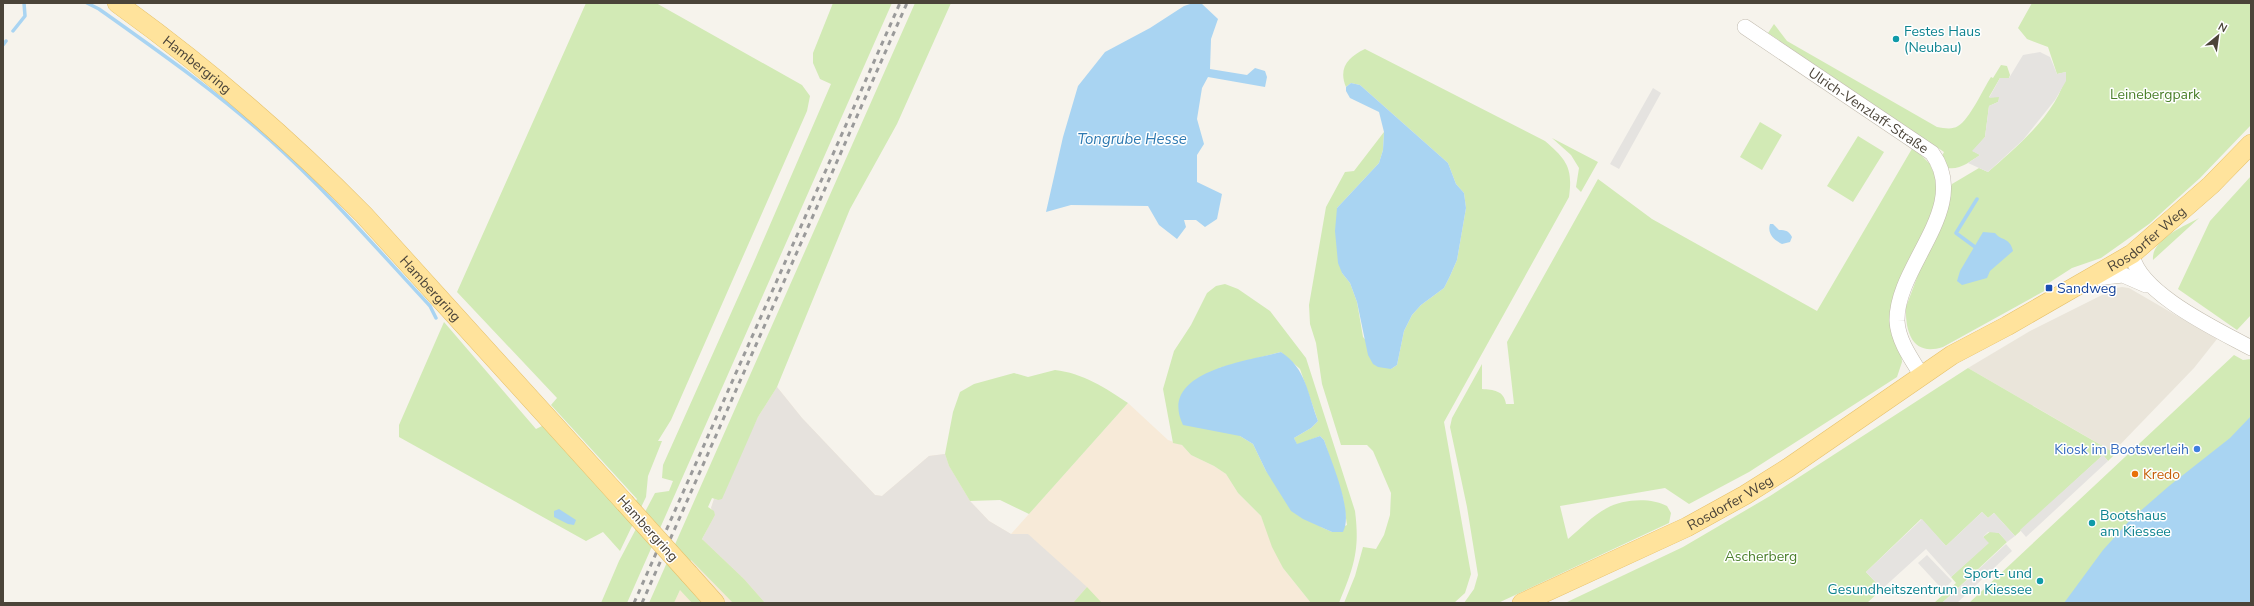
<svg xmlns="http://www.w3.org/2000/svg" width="2254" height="606" font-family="'Nunito Sans',sans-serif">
  <rect width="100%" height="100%" fill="#f6f3ec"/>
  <path fill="#eae5da" d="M 2122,287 L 2129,288 L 2217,339 L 2194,368 L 2113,452 L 1968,368 L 2030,331 L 2116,288 Z"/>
  <path fill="#f7ead8" d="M 777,387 L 802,418 L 875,495 L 882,496 L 929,456 L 945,454 L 949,466 L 970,501 L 989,521 L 1011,534 L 1128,403 L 1168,440 L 1182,445 L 1191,455 L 1214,466 L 1226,474 L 1238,493 L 1261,516 L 1283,568 L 1311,603 L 674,603 L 680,590 L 680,578 L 691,559 L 694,563 L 714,511 L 711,508 L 714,499 L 718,500 L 758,417 Z"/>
  <path fill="#e6e2dd" d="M 777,387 L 802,418 L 875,495 L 882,496 L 929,456 L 945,454 L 949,466 L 970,501 L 989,521 L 1011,534 L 1028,534 L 1087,587 L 1073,603 L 765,603 L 744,579 L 702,539 L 715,515 L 711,508 L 714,499 L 718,500 L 758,417 Z"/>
  <path fill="#d2eab5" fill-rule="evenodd" d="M 586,3 L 656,3 L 802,85 L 810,96 L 807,111 L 671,420 L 658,441 L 662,441 L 648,476 L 646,497 L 620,551 L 603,532 L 586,541 L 399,437 L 399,425 L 444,322 L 536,429 L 544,425 L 626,518 L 637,499 L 551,405 L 557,398 L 457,292 Z
    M 833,3 L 892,3 L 627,603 L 601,603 L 619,561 L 655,493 L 669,491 L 673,481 L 662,478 L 663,465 L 753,264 L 831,84 L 820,79 L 813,63 L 813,53 Z
    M 915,3 L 951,3 L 897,124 L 850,209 L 777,387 L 758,417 L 722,499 L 718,500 L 712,498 L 708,507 L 714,511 L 715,515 L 702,539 L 744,579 L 765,603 L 733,603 L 691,560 L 680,578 L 703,603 L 692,603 L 680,590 L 674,603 L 649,603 Z
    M 2032,3 L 2251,3 L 2251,125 L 2200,178 L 2149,224 L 2101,258 L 2072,268 L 2044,286 L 2046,290 L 1943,347 C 1912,357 1905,331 1906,307 L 1952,184 L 1979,168 L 1988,172 C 2016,148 2061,110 2066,72 L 2057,74 L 2048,47 L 2027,39 L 2018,28 Z
    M 1774,24 L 1787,41 L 1937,127 C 1944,128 1952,130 1958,126 C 1970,119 1983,89 1991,77 L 1993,78 L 2001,65 L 2007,66 L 2010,75 L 2009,78 L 2000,78 L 1989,97 L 2000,97 L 1998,102 L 1989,106 L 1985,137 L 1973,151 L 1980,155 C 1971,161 1960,170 1948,168 L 1941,158 L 1944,152 L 1768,33 Z
    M 1365,49 L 1545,141 C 1567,160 1573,168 1569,197 L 1444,422 L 1471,574 L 1465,593 L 1454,603 L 1344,603 L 1355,576 L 1363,547 L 1376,549 L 1384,535 L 1390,515 L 1391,493 L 1373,451 L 1367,445 L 1341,445 L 1322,384 L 1316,343 L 1310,324 L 1309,305 L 1326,207 L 1345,172 L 1354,171 L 1384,132 L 1383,150 L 1379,163 L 1337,208 L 1342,273 L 1350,283 L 1357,302 L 1363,337 L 1391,369 L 1397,365 L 1404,331 L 1412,315 L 1421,305 L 1444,288 L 1450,276 L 1457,260 L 1466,208 L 1464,193 L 1456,184 L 1448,163 L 1360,85 L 1351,83 L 1346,87 C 1338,68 1348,57 1365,49 Z
    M 1760,122 L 1782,135 L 1762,170 L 1740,157 Z
    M 1858,136 L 1884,152 L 1853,202 L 1827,186 Z
    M 1552,138 L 1598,162 L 1581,192 L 1576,187 L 1579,168 L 1571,155 Z
    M 1913,147 L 1930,164 L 1937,181 L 1935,205 L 1896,294 L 1902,362 L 1897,377 L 1749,472 L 1689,504 L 1665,488 L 1560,506 L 1568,539 C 1580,529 1593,515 1607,508 C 1622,499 1651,497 1667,506 L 1671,513 L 1669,523 L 1498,603 L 1464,603 L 1474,589 L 1478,575 L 1467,507 L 1450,427 L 1452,418 L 1482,364 L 1482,389 C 1493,390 1504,390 1506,404 L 1514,404 L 1507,342 L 1598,179 L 1652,219 L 1817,311 Z
    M 2251,176 L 2251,315 L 2237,330 L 2178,289 L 2210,221 Z
    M 2199,218 L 2153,260 C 2151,239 2185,226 2199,218 Z
    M 1225,284 L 1238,289 L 1270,311 L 1306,358 L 1355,511 C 1360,550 1354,567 1339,603 L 1311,603 L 1283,568 L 1272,547 L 1261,516 L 1238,493 L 1226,474 L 1214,466 L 1191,455 L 1182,445 L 1173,443 L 1163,389 L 1174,351 L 1191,325 L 1207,293 L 1216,286 ZM 1281,352 L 1300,369 L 1318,421 L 1311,428 L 1294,438 L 1297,445 L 1320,436 L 1324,440 L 1343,498 L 1347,525 L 1332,532 L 1321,527 L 1266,471 L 1253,444 L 1240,436 L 1219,368 Z
    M 2234,355 L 2243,360 L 2251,359 L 2251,603 L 1969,603 Z
    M 1968,368 L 2099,444 L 2113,452 L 2114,455 L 2108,461 L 2103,455 L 2015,536 L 1994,513 L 1988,518 L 1982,512 L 1946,546 L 1921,519 L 1866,572 L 1882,589 L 1867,603 L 1565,603 L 1683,547 L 1770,496 Z
    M 1055,370 C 1082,373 1106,388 1128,403 L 1029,514 L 1000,500 L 970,501 L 949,466 L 945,454 L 953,412 L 960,392 L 974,384 L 1014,373 L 1028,377 Z
    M 1991,531 L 1999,533 L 2007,542 L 1942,603 L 1934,603 L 1956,583 L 1951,577 L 1988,543 L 1983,537 Z
    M 1087,587 L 1102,603 L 1073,603 Z"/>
  <path fill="#e5e3e0" d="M 2040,52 L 2050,57 L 2057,74 L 2066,72 L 2066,81 L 2055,100 L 2023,140 L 1988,172 L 1968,163 L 1980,155 L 1972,151 L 1985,137 L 1989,106 L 1998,102 L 1999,97 L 1989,98 L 2000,78 L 2009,78 L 2023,55 Z
    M 1653,88 L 1661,93 L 1619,169 L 1610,164 Z
    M 2103,455 L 2108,461 L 2026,537 L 2020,530 Z
    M 1982,512 L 1988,518 L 1994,513 L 2015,536 L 2007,542 L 1999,533 L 1988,532 L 1983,537 L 1989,543 L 1951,577 L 1926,549 L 1882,589 L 1866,572 L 1922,519 L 1946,546 Z
    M 2006,544 L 2012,551 L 1976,585 L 1957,603 L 1942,603 Z
    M 1927,555 L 1952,581 L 1943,590 L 1918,563 Z"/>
  <path fill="#a9d4f2" d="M 1193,3 L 1201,3 L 1218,19 L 1211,39 L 1210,69 L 1247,75 L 1255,68 L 1265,71 L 1267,77 L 1265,87 L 1208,77 L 1202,88 L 1197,119 L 1204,144 L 1197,155 L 1197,182 L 1222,194 L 1217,219 L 1205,227 L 1196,220 L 1184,220 L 1186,227 L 1177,239 L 1159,225 L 1148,206 L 1071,205 L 1046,212 L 1063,137 L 1078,86 L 1105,52 L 1150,28 L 1184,6 Z
    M 1351,83 L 1360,85 L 1448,163 L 1456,184 L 1464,193 L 1466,208 L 1457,260 L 1450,276 L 1444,288 L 1421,305 L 1412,315 L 1404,331 L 1397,365 L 1391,369 L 1378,367 L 1373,364 L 1368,355 L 1357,302 L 1350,283 L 1342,273 L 1338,263 L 1335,231 L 1337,208 L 1379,163 L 1383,150 L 1384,132 L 1379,112 L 1350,98 L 1346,91 L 1346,87 Z
    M 1770,224 L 1773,224 L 1779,230 C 1786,230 1789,231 1792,237 L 1790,242 L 1782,244 C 1774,240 1767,234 1770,224 Z
    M 1983,232 L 1995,233 C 2001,241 2010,237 2013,251 L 1990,271 L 1987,278 L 1962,285 L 1957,281 L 1960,271 Z
    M 1281,352 C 1306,368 1308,395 1318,421 L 1311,428 L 1294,438 L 1297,444 L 1320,436 L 1324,440 C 1331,461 1354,512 1343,532 L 1332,532 L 1303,519 L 1291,511 L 1266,471 L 1253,444 L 1240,436 L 1183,425 C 1157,371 1248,361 1281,352 Z
    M 2251,416 L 2251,603 L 2064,603 L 2103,550 L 2130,520 L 2169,486 L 2230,438 Z
    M 559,509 L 576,520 L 574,525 L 568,524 L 554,517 L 554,511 Z"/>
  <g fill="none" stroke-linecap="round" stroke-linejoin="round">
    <path stroke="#a9d4f2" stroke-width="3.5" d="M 87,3 L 99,9 C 158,51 217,92 270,140 C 328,192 378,250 430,306 L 436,318
      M 13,31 L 25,16 L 24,3
      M 3,45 L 6,41
      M 1975,247 L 1956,233 L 1977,199"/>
    <defs>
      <g id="minor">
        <path id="s1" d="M 1745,27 L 1932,153 C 1972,207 1896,265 1897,321 C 1898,341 1912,360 1922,376"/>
        <path d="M 2132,254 C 2138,293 2218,330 2251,348"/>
        <path d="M 2095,278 L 2123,275 L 2146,285"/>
      </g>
      <g id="major">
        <path id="s2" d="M 117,3 C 206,67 287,137 364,215 L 625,503"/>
        <path d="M 689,574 L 715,603"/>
        <path id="s3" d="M 1522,603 L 1687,527 L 1745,495 L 1788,468 L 1952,355 L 2007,326 L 2132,254 L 2211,185 L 2251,144"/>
      </g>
    </defs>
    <use href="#minor" stroke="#c2bbae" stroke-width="16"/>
    <use href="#major" stroke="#e6c16a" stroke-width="20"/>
    <use href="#minor" stroke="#fff" stroke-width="15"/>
    <use href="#major" stroke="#ffe39c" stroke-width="19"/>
    <path stroke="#9a9a9a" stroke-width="3" stroke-dasharray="5 5" stroke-linecap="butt" d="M 634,603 L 900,3
      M 642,603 L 907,3"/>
    <defs>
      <path id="major-bridge" d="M 625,503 L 689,574"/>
    </defs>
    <use href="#major-bridge" stroke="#e6c16a" stroke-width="20" stroke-linecap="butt"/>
    <use href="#major-bridge" stroke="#ffe39c" stroke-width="19"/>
  </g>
  <g fill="#0f9aa8" stroke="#fff" stroke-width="1.5">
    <circle cx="1896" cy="39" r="4"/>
    <circle cx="2092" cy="523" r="4"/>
    <circle cx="2040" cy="581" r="4"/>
  </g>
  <rect fill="#1a4fb4" stroke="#fff" stroke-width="1.5" x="2045" y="284" width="8" height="8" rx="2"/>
  <circle fill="#3f7fe0" stroke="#fff" stroke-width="1.5" cx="2197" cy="449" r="4"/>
  <circle fill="#e8710a" stroke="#fff" stroke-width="1.5" cx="2135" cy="474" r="4"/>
  <g text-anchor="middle" stroke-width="3" stroke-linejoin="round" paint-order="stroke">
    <g font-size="14" fill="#0d838f" stroke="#fff" text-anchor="start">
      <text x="1904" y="36">Festes Haus<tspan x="1904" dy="16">(Neubau)</tspan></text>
      <text x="2100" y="520">Bootshaus<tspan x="2100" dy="16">am Kiessee</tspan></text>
      <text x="2032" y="578" text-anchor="end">Sport- und<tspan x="2032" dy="16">Gesundheitszentrum am Kiessee</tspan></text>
    </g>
    <g font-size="14" fill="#4b4439" stroke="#fff">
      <text dy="5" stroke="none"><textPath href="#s2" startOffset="101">Hambergring</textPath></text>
      <text dy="5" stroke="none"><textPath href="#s1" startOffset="149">Ulrich-Venzlaff-Straße</textPath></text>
      <text dy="5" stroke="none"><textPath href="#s3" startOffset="725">Rosdorfer Weg</textPath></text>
      <text dy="5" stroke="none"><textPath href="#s2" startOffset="425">Hambergring</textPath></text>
      <text dy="5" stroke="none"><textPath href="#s3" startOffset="231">Rosdorfer Weg</textPath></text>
      <text transform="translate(648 528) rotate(48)" y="5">Hambergring</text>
    </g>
    <g font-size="14" fill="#4a7f2a" stroke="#fff">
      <text x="2155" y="99">Leinebergpark</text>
      <text x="1761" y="561">Ascherberg</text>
    </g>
    <g font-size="14" fill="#164399" stroke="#fff" text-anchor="start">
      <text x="2057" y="293">Sandweg</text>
    </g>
    <g font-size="14" fill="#366cbe" stroke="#fff" text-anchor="end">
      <text x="2189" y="454">Kiosk im Bootsverleih</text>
    </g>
    <g font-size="14" fill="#c56008" stroke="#fff" text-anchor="start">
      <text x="2143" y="479">Kredo</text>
    </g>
    <g font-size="15" font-style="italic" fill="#2e7ab2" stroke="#fff">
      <text x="1132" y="144">Tongrube Hesse</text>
    </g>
  </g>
  <rect width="2254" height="606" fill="none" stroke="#4b4439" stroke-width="8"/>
  <g transform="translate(2218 36) rotate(29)" stroke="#ffffff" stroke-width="3" paint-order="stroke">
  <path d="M0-3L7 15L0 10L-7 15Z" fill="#4b4439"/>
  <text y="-6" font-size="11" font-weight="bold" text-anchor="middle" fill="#4b4439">N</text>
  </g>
</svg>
